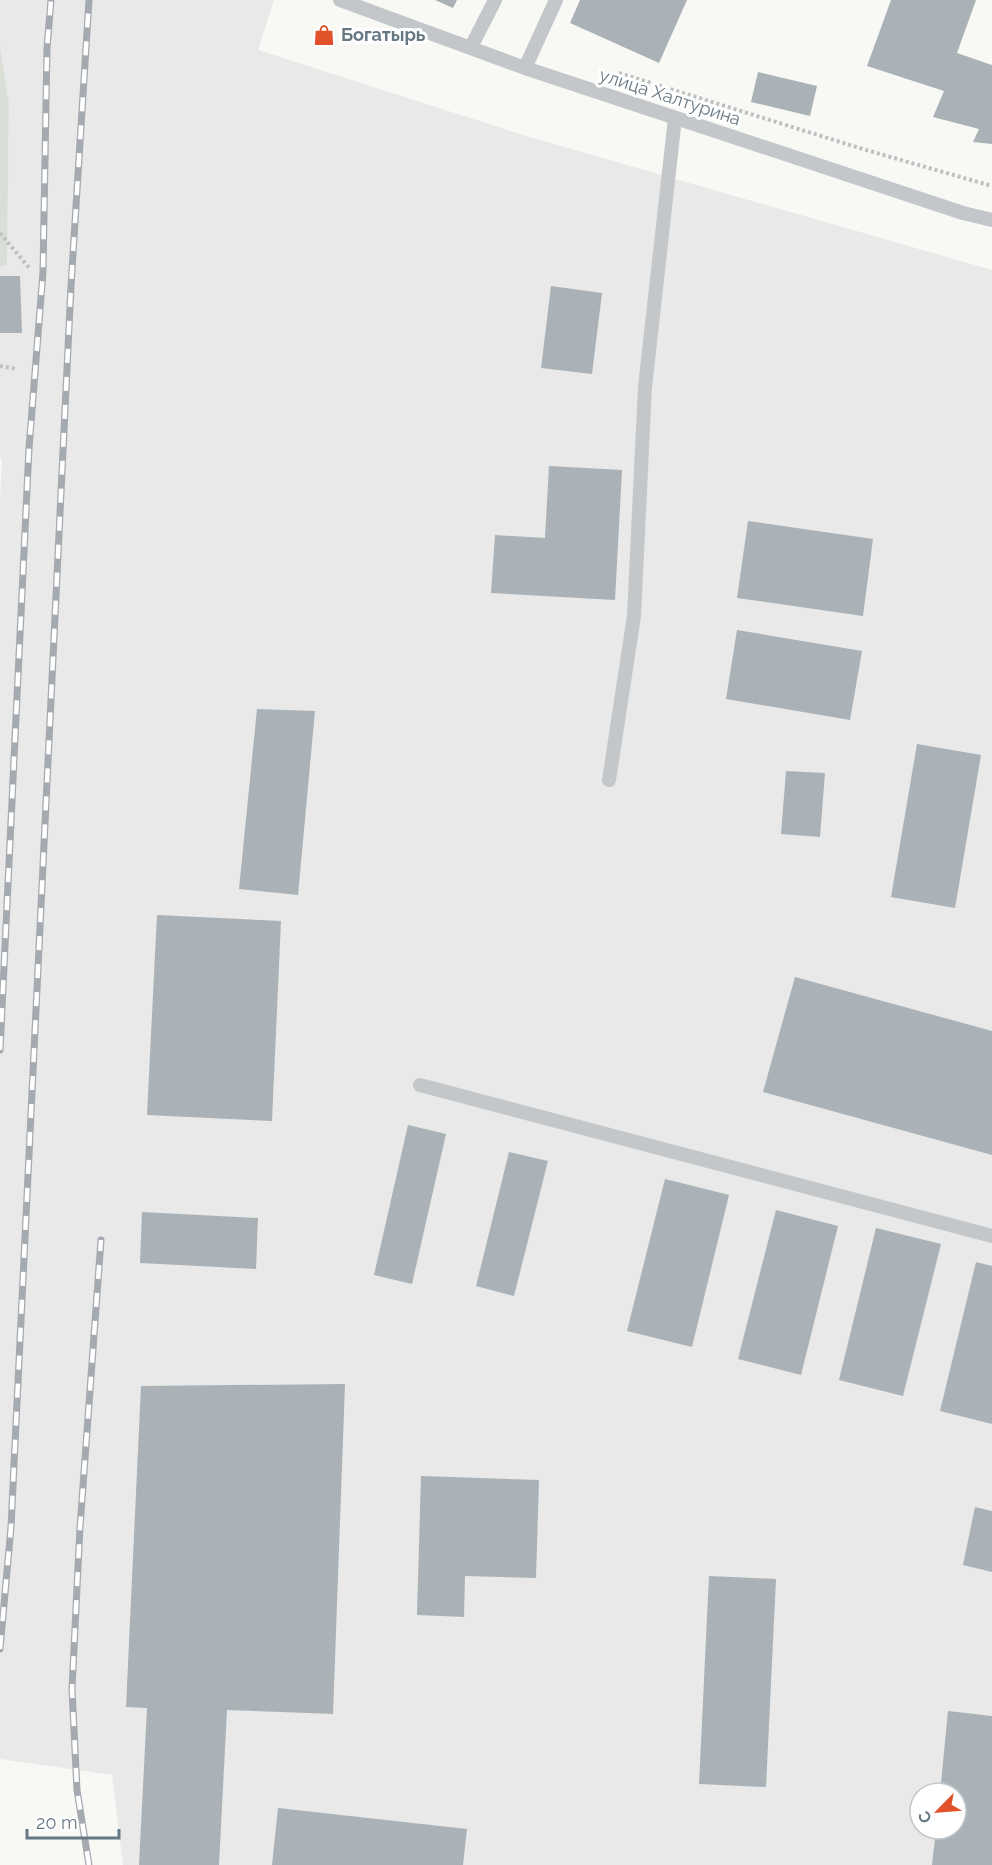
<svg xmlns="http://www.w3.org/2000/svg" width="992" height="1865" font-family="Raleway,sans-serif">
  <rect width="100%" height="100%" fill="#f8f8f5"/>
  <path fill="#e8e9e8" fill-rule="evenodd" d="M 0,0 L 274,0 L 258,50 L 526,136 L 992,270 L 992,1865 L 123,1865 L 112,1775 L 0,1759 L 0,499 L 2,461 L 0,456 L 0,266 L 7,264 L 9,103 L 0,47 ZM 920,1793 L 956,1793 L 956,1829 L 920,1829 Z"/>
  <path fill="#d9dfd6" d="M 0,47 L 9,103 L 7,265 L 0,266 Z"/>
  <path fill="#aab2b7" d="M 435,0 L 457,0 L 453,8 Z
    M 580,0 L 687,0 L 659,63 L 570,23 Z
    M 891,0 L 976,0 L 957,53 L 992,65 L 992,144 L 973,142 L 979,129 L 933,117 L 944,91 L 867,66 Z
    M 758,72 L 817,86 L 810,116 L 751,102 Z
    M 0,276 L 20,276 L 22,333 L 0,333 Z
    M 551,286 L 602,293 L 592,374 L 541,368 Z
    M 549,466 L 622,470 L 615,600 L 491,593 L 495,535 L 545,538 Z
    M 748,521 L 873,539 L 863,616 L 737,598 Z
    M 737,630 L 862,651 L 850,720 L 726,699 Z
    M 257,709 L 315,711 L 298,895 L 239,889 Z
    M 917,744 L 981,755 L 955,908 L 891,897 Z
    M 786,771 L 825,773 L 820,837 L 781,834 Z
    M 157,915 L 281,921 L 272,1121 L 147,1115 Z
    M 795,977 L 992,1031 L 992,1155 L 763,1092 Z
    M 408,1125 L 446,1134 L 412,1284 L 374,1275 Z
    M 509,1152 L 548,1161 L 514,1296 L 476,1286 Z
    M 665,1179 L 729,1195 L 692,1347 L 627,1331 Z
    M 776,1210 L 838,1226 L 801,1375 L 738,1359 Z
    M 142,1212 L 258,1218 L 256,1269 L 140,1263 Z
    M 876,1228 L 941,1244 L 903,1396 L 839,1380 Z
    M 976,1262 L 992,1266 L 992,1424 L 940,1411 Z
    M 345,1384 L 333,1714 L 227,1710 L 219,1865 L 139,1865 L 147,1708 L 126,1707 L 141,1386 Z
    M 421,1476 L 539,1480 L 536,1578 L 465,1576 L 464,1617 L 417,1615 Z
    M 975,1507 L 992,1511 L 992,1572 L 963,1565 Z
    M 709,1576 L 776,1579 L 766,1787 L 699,1784 Z
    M 948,1711 L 992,1716 L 992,1865 L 932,1865 L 936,1829 L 956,1829 L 956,1793 L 940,1793 Z
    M 278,1808 L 467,1829 L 463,1865 L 272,1865 Z"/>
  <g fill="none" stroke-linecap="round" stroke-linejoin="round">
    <path stroke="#bdbfc1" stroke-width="4" stroke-dasharray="3 3" stroke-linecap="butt" d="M 619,73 L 866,150 L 992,186
      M 0,233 L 30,269
      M 0,366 L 17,369"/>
    <path stroke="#c3c7ca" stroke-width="14" d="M 340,0 L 525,68 L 963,213 L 992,220
      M 471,47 L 495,0
      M 525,68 L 556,0
      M 609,780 L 634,616 L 645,387 L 675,118
      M 420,1085 L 992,1236"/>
    <defs>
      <path id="rail" d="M 0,1050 L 29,448 L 43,272 L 47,48 L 51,0
        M 0,1649 L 11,1527 L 71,286 L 89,0
        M 89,1865 L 77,1790 L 72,1689 L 80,1527 L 101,1240"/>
    </defs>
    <use href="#rail" stroke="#a4aaaf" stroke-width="7"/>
    <use href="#rail" stroke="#fff" stroke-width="4.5" stroke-dasharray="14" stroke-linecap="butt"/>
  </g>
  <defs>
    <symbol id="shop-bare" viewBox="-9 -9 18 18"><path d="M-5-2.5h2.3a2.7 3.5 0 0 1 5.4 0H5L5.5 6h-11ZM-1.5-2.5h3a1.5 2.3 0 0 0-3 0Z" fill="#e1522b" stroke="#fff" stroke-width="2.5" paint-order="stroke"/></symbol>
  </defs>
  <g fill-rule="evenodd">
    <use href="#shop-bare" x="309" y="20" width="30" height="30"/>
  </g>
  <g text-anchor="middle" stroke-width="6" stroke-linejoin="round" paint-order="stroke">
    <g font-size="18" font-weight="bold" fill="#677885" stroke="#fff" text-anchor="start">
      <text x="341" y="41">Богатырь</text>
    </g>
    <g font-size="18" fill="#677885" stroke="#fff">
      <text transform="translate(670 97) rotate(18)" y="6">улица Халтурина</text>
    </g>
  </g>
  <g transform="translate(938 1811) rotate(245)"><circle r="28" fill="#ffffff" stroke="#c2c9ce" stroke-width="1.5"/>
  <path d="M0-4.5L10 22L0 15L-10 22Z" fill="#e1522b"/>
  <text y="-9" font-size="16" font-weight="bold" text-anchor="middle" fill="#677885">С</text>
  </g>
  <path d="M27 1829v9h92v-9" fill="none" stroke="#677885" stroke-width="3"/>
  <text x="36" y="1829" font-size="18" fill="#677885" stroke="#ffffff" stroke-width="4.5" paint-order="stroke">20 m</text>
</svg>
